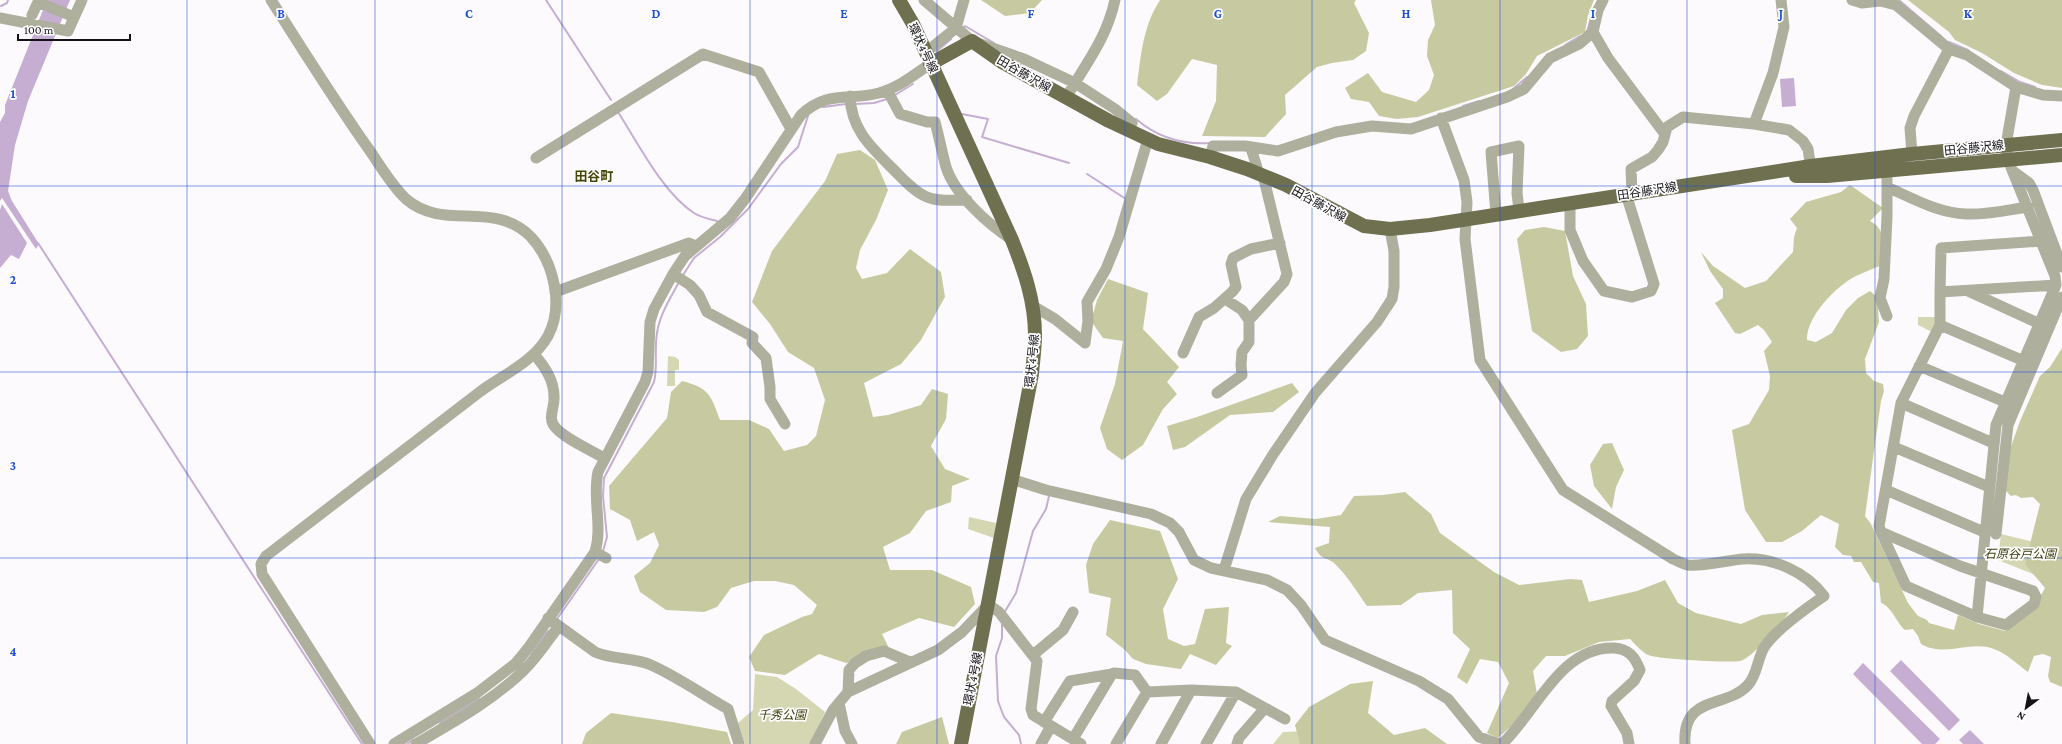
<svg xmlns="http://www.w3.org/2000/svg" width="2062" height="744" font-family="'Crimson Pro','Noto Sans JP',serif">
  <rect width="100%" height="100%" fill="#fcfafd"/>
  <path fill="#d5d7b3" d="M 1918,317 L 1937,317 L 1932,332 L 1918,325 Z
    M 668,356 L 675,357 L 679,360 L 679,370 L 675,370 L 675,386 L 667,386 Z
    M 969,517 L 996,523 L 994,538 L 968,529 Z
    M 2001,534 L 2038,543 L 2035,575 L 1998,560 Z
    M 755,674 L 777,677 L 796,689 L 825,712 L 811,744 L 745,744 L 738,723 L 753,710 Z
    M 1332,730 L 1375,744 L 1273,744 L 1283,732 Z"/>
  <path fill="#c7caa0" d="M 981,0 L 1042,0 L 1030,13 L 1005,16 Z
    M 1160,0 L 1356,0 L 1354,3 L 1369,33 L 1366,51 L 1353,60 L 1332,63 L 1317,67 L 1285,95 L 1286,114 L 1265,137 L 1202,136 L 1216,101 L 1217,65 L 1192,59 L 1167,94 L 1157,101 L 1137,85 C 1141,55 1143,26 1160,0 Z
    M 1431,0 L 1594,0 L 1588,15 L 1585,32 L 1537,56 L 1526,74 L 1514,86 L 1418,117 L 1397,119 L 1379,116 L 1369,102 L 1351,99 L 1345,88 L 1368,73 L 1382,92 L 1416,102 L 1429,90 L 1434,75 L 1427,56 L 1428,40 L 1435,25 Z
    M 1908,0 L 2062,0 L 2062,88 L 2042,85 L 2014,73 L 1982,53 L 1955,40 L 1949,32 Z
    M 860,150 L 875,160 L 888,190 L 876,220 L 860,250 L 856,268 L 862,279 L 887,273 L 910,249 L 941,272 L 945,297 L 921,340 L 901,364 L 864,383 L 873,417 L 888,415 L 921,405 L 932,389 L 948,394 L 946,419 L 931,446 L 945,469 L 970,479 L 952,486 L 951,502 L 926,511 L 910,533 L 883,547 L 890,570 L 932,570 L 971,587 L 975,604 L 954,627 L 919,618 L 882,634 L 889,648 L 846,663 L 819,654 L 785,675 L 755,671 L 749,657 L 764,635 L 802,617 L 812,614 L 817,605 L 794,585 L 775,581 L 754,581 L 731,588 L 717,607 L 704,612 L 666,610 L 640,592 L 634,576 L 650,563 L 659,545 L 654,532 L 637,541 L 630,520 L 610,509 L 609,486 L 667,418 L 671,392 L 682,381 C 709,388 711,395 720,420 L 749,420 L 769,429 L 784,451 L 807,445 L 816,436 L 825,400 L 814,368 L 788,352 L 770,324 L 752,302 L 772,251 L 825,181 L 837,154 Z
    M 1850,185 L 1883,208 L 1870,221 C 1888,230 1882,247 1882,265 C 1873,269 1864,272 1856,276 C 1836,286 1806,317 1807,340 L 1816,342 L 1832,333 L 1846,310 L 1858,298 L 1870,291 L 1877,297 L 1879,322 L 1865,359 L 1866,373 L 1874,381 L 1883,384 L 1884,391 L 1881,401 L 1865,516 L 1871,524 L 1908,603 L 1918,616 L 1927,620 L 1929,623 L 1954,630 L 1958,615 L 1979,624 L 2005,631 L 2031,613 L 2045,588 L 2025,564 L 2040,504 L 2033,497 L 2021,498 L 2016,495 L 2011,496 L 2005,490 L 2009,452 L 2020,421 L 2040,376 L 2050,367 L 2062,348 L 2062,687 L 2050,682 L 2048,676 L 2051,657 L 2043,654 L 2034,656 L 2028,672 C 2017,664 2007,654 1994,649 C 1970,640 1946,658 1921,644 L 1918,636 L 1913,629 L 1905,630 C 1896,622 1892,607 1881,603 L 1879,583 L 1873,582 L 1861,562 L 1854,562 L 1851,556 L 1843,555 L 1835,547 L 1839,524 L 1821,515 L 1802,531 L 1782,542 L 1766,542 L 1745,510 L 1732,430 L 1749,424 L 1769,390 L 1770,376 L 1764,351 L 1772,342 L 1764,330 L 1758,325 L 1740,334 L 1735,333 L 1715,303 L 1723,298 L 1723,289 L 1710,271 L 1701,252 L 1713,266 L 1745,288 L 1766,281 L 1793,252 L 1794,237 L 1797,228 L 1790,219 L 1806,202 L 1841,192 Z
    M 1544,227 L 1565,231 L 1573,276 L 1586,304 L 1588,336 L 1577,349 L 1561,352 L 1532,331 L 1517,239 L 1525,230 Z
    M 1108,279 L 1148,293 L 1143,329 L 1179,367 L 1167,382 L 1177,394 L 1163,409 L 1143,445 L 1122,460 L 1107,449 L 1100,428 L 1115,384 L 1123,341 L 1103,338 L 1091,321 L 1097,300 Z
    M 1292,383 L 1299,392 L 1273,412 L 1230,415 L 1185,447 L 1173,450 L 1167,426 L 1197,417 Z
    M 1612,443 L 1624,470 L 1616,487 L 1612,509 L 1594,486 L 1590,465 L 1603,444 Z
    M 1405,492 L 1431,514 L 1440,533 L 1494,572 L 1519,585 L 1570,579 L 1582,580 L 1589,602 L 1637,591 L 1665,580 L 1678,603 L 1696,613 L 1741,624 L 1762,615 L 1789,612 C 1783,623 1751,659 1740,661 C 1730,663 1656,659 1648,655 C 1642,652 1635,644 1630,639 L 1599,642 L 1565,656 L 1546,656 L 1533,671 L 1537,694 L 1519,719 L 1498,738 L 1487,733 L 1509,683 L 1498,662 L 1480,659 L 1467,684 L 1457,677 L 1470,649 L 1453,633 L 1452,590 L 1418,593 L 1401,605 L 1367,606 C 1357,592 1347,575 1334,563 C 1325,556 1322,561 1315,548 L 1329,543 L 1330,527 L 1268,522 L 1280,516 L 1316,519 L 1341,515 L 1354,496 L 1383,495 Z
    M 1110,520 L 1160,531 L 1178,579 L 1163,609 L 1168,639 L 1184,646 L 1195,644 L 1205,609 L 1229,607 L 1226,643 L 1232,646 L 1216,665 L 1190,654 L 1181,669 L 1146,664 L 1133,659 L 1125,650 L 1106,635 L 1111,598 L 1089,593 L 1086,565 L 1093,544 Z
    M 1373,681 L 1368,713 L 1394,735 L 1425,728 L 1447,744 L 1300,744 L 1295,725 L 1309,707 L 1350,684 Z
    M 611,713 L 672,722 L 727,732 L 731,744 L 582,744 L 586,733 Z
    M 942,717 L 949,744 L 896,744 L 902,732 Z"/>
  <path fill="#c5aed1" d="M 47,0 L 70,0 L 28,101 L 15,145 L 8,191 L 12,201 L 39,244 L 36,249 L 2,198 L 0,201 L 0,122 L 5,113 L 5,105 Z
    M 1794,78 L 1796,106 L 1782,107 L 1780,79 Z
    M 2,204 L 27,243 L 19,259 L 11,255 L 0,268 L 0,210 Z
    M 1901,660 L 1960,720 L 1949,731 L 1890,671 Z
    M 1863,663 L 1940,739 L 1935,744 L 1922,744 L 1853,674 Z
    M 1970,730 L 1984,744 L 1963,744 L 1959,740 Z"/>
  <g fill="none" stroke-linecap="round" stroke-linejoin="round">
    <path stroke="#c5aed1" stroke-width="2" d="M 546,0 L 611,100
      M 1900,1 L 1942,37
      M 1,6 L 7,3 L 8,0
      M 963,28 L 965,26 L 994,43
      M 1587,32 L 1591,17
      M 1949,42 L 1968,50
      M 1565,45 L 1580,36
      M 937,51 L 951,39
      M 2001,71 L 2020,82 L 2035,87
      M 1513,89 L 1527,77
      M 895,95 L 913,84
      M 855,104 L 874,103 L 887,99
      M 1463,106 L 1479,101
      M 823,107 L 846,104
      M 618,112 C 638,143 663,193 694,213 C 700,217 709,219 717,221
      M 962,114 L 988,119 L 982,137 L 1069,163
      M 1136,119 C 1158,138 1182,145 1211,143
      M 1087,174 L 1126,199
      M 38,243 L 362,744
      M 683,275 L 694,258 L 720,237 L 748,209 L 781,164 L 798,147 L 808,116
      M 603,551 L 607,537 L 603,496 L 604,478 L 654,382 C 658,366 654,350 657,333 C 660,314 670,299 679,282
      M 1004,613 L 1016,593 L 1033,531 L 1046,509 L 1049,496
      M 557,619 L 599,559
      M 1002,623 L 1002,638 L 996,656 L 998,701 L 1004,717 L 1019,735 L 1021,744
      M 531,655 L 548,631
      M 440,723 L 479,699
      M 407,744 L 413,740"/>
    <path stroke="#aeaf9d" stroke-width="11" d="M 271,0 C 303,50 334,100 368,148 C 380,165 391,185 406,199 C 444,232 494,199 531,237 C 554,262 564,306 548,336 C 533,363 500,376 477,394 C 406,448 336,502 266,556 L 261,564 L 262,574 L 370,744
      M 924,0 L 972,41 L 1024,59 L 1075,83 L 1115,109 L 1132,123 L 1128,130
      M 1852,0 L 1862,3 L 1880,1 L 1896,5 L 1949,49 L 1967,55 L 2016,87 L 2043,95 L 2062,96
      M 38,2 L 74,17
      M 32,15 L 39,0
      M 0,18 L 68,31 L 82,0
      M 1593,32 L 1608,58 L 1664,133
      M 925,53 L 956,28 L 964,0
      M 887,90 L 900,114 L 927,122 L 935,122 C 939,137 942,152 946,167 C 955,195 988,224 1012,240
      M 850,96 C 851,131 873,149 896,172 C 905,181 915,192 927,197 C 938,202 955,200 967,200
      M 1066,98 C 1086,63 1106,40 1115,0
      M 1441,118 L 1464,180 L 1467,202 L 1465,239 L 1480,360 L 1563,490 L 1673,559 C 1678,561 1683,564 1688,565 C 1700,567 1729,560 1743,559 C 1773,557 1806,572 1824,596 C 1808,607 1776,630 1765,646 C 1757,658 1758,674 1748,685 C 1726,709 1682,694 1685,744
      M 1754,124 L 1773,73 L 1784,27 L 1781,0
      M 1251,148 L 1259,174
      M 1912,154 L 1910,128 L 1914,116 L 1949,49
      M 1210,157 L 1213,146 L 1245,146 L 1278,151 L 1336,132 L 1372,126 L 1411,129 L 1507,97 L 1524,89 L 1550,58 L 1579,44 L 1593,32 L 1598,10 L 1603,0
      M 536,158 L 703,54 L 759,72 L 791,129
      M 1887,171 L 1887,217 L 1884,279 L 1880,298 L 1887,316
      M 2014,172 L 2029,183 L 2033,190 L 2062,267
      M 1887,187 C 1912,198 1938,213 1966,214 C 1987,215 2007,210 2028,207
      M 1632,193 L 1631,169 L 1652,157 L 1658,150 L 1663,142 L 1667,127 L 1683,117 L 1754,124 L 1789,130 L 1803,141 L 1808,149 L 1811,169 L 1815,172
      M 1570,203 L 1570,230 L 1583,261 L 1604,291 L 1632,297 L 1651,291 L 1654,284 L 1626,194
      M 1496,214 L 1491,152 L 1519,146 L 1517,193 L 1519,210
      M 673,274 L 690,285 L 699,295 L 707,312 L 753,337 L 752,343 L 766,358 L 770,387 L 770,399 L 785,424
      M 1968,291 L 2040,324
      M 555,292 L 689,243 L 696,246
      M 1940,292 L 1941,248 L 2042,241
      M 1225,299 L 1242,310 L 1249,320
      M 1033,306 L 1055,319 L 1085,343
      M 1940,325 L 2024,361
      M 1085,343 L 1088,321 L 1087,302 L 1106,269 L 1119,237 L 1148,139
      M 1183,353 L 1199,317 L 1214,308 L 1232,292 L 1236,287 L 1231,264 L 1233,258 L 1251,249 L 1280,243
      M 534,354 C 545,367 554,380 554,397 C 555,407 547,418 555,427 C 565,439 591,450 604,458
      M 1919,366 L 2005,402
      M 1217,393 L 1242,375 L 1241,365 L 1242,352 L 1249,342 L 1249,320 L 1284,282 L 1287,274 L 1263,175
      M 1901,403 L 1993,443
      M 1894,447 L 1989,487
      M 1011,479 L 1046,490 L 1151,514 L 1170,523 L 1179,532 L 1194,560 L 1211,568 L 1267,580 L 1287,590 L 1301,605 L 1325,640 L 1419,681 L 1435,691 L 1448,699 L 1479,737 L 1499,744
      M 1886,490 L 1984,532
      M 1881,532 L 1960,566 L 2033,591 L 2036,597 L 2034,604 L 2006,625 L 1977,617 L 1906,586 L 1881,532 L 1879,526 L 1901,403 L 1940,325 L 1940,292 L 2056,285
      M 1996,534 L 2008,425 L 2062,297
      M 595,552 L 606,558
      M 1224,570 L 1246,499 L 1272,456 L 1315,393 L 1377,322 L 1392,299 L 1394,287 L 1394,251 L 1390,229
      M 1977,617 L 1996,425 L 2056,285 L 2055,276 L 2008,160 L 2006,145 L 2016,87
      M 548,618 L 595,652 C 613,660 633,657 651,665 C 678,677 703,695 728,709 L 739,744
      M 1033,655 L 1063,630 L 1073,612
      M 848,692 L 849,670 L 855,663 L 866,656 L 884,651 L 910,662
      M 839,703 L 845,731 L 852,744
      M 1265,708 L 1285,719
      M 1044,722 L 1070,681 L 1112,674
      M 1073,739 L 1112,674 L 1114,673 L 1135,675 L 1147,692 L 1191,690 L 1236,692 L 1265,708 L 1239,738 L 1237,744
      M 394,744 L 477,693 L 516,663 L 529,647 L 595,552 C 603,526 592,499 598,472 L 645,382 L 648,372 L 650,322 L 654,309 L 673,274 L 685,256 L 730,218 L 745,199 L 801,115 C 827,90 849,101 879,93 C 898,88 914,75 930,64
      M 416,744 C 453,722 492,701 523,671 C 537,658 548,640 559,626
      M 815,744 L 833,710 L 848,692 L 938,650 L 962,632 L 986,607 L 992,607 L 999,612 L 1037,661 L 1031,709 L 1033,715 L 1081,744
      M 1041,744 L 1051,726
      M 1116,744 L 1147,692
      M 1161,744 L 1191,690
      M 1206,744 L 1236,692
      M 1502,744 C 1535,714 1560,646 1614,648 C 1629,649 1635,657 1640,670 L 1634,681 L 1612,701 L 1611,706 L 1627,733 L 1629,744"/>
    <path stroke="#6e7050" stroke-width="14" d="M 899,0 L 913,24 L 1012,240 C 1024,270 1035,301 1035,335 C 1035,348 1033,361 1032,374 L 961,744
      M 930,64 L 972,41 L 1002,62 L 1109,121 L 1158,144 L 1210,157 L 1247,169 L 1286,185 L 1364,226 L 1390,229 L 1430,225 L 1811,166 L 1912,154 L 2062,140
      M 1796,176 L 1827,176 L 2062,155"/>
  </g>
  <path fill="none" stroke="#1d4ed8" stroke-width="1" stroke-opacity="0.55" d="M 187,0 L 187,744M 375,0 L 375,744M 562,0 L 562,744M 750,0 L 750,744M 937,0 L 937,744M 1125,0 L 1125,744M 1312,0 L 1312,744M 1500,0 L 1500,744M 1687,0 L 1687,744M 1875,0 L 1875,744M 0,186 L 2062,186M 0,372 L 2062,372M 0,558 L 2062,558"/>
  <g text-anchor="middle" stroke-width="3.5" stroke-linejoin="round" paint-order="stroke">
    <g font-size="12" fill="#151217" stroke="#fff">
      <text transform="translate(923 48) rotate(65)" y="4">環状4号線</text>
      <text transform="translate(1024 74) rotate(30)" y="4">田谷藤沢線</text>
      <text transform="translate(1974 148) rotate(-6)" y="4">田谷藤沢線</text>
      <text transform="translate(1647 191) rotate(-9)" y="4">田谷藤沢線</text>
      <text transform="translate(1319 204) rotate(29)" y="4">田谷藤沢線</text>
      <text transform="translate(1032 361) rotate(-84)" y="4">環状4号線</text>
      <text transform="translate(973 679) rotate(-79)" y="4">環状4号線</text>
    </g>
    <g font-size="12" font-style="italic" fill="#3b3c09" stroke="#fff">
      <text x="2020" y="558">石原谷戸公園</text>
      <text x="782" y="719">千秀公園</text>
    </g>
    <g font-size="13" font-weight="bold" fill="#454707" stroke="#fff">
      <text x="594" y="181">田谷町</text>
    </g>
  </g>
  <g font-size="13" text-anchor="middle" font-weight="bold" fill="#1d4ed8" stroke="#fff" stroke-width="3.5" stroke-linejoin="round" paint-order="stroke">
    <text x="281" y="18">B</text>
    <text x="469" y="18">C</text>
    <text x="656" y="18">D</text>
    <text x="844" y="18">E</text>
    <text x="1031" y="18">F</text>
    <text x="1218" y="18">G</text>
    <text x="1406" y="18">H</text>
    <text x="1593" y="18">I</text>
    <text x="1781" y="18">J</text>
    <text x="1968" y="18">K</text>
    <text x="13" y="98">1</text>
    <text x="13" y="284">2</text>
    <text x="13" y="470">3</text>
    <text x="13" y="656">4</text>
  </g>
  <g transform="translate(2026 708) rotate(212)" stroke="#ffffff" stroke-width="3" paint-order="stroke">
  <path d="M0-3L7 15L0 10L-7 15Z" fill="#151217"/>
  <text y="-6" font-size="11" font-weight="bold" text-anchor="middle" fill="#151217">N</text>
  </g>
  <path d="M18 34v6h112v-6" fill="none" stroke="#151217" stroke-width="2"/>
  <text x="24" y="34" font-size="12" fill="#151217" stroke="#ffffff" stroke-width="3" paint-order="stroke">100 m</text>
</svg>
